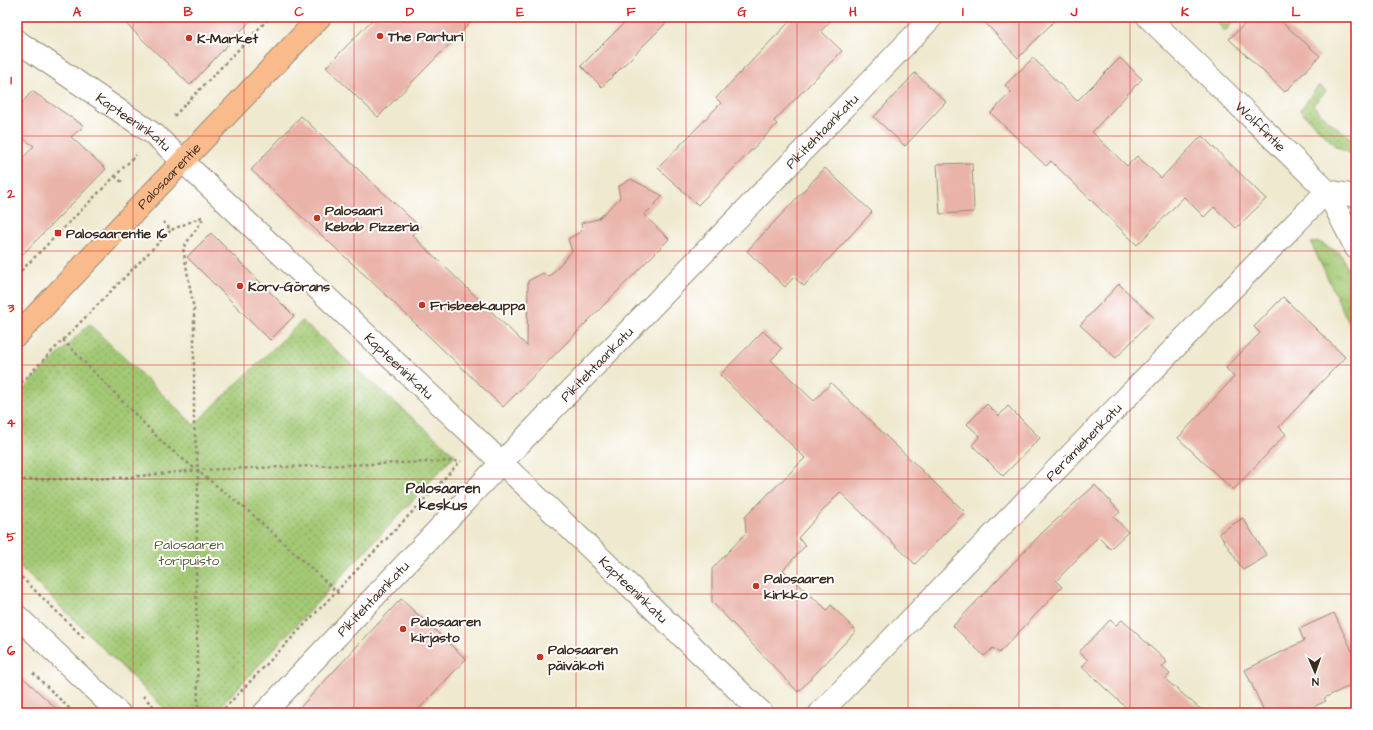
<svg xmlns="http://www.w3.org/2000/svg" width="1373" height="730" font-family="'Architects Daughter',sans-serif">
  <defs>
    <pattern id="grass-tufts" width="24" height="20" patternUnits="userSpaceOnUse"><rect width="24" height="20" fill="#a3c974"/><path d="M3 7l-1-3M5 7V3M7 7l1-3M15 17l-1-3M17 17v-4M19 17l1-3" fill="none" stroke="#86a35f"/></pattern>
    <pattern id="park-dots" width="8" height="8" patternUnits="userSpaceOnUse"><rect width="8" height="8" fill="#a3c974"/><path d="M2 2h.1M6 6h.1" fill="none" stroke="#86a35f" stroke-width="1.8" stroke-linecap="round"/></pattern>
  </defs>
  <rect width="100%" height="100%" fill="#fff"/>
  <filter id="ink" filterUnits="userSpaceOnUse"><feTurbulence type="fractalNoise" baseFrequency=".025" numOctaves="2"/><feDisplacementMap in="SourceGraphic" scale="8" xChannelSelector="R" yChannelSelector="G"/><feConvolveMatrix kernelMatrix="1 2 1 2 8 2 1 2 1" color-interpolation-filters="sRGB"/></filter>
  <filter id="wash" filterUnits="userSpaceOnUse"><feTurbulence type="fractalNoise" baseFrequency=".012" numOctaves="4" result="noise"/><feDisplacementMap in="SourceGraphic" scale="16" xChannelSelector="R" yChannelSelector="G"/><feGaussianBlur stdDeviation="0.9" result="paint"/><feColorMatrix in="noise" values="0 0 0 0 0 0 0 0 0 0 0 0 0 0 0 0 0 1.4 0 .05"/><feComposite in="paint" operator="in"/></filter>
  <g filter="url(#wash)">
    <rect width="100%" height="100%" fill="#efe9cf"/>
    <path fill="url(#grass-tufts)" stroke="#6f7a49" d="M 1319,242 L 1340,253 L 1356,285 L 1356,338 L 1311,243 Z"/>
    <path fill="url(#park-dots)" stroke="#6f7a49" d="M 1213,17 L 1237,17 L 1225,32 Z
      M 1319,85 L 1326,91 L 1313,105 L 1325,118 L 1356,142 L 1356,157 L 1335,146 L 1300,110 Z
      M 302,321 L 455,455 L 214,713 L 169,713 L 17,564 L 17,396 L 89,324 L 194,425 Z"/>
    <g id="blocks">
      <path fill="#e9b3a9" d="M 119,17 L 254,17 L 190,85 Z
        M 375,17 L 476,17 L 378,117 L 326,67 Z
        M 630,17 L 672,17 L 602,87 L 581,66 Z
        M 794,17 L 834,17 L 821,31 L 842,51 L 774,121 L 777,124 L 698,205 L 658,168 L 721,103 L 716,98 Z
        M 980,17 L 1058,17 L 1018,58 Z
        M 1252,17 L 1276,17 L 1320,56 L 1285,92 L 1229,39 Z
        M 1033,58 L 1077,101 L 1120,58 L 1142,79 L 1092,132 L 1127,166 L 1137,156 L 1161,178 L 1202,136 L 1266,199 L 1236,228 L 1214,207 L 1204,217 L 1184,197 L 1137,245 L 1051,161 L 1046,166 L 991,113 L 1011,92 L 1005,85 Z
        M 915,73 L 946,102 L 905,146 L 874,117 Z
        M 32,91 L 84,126 L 71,137 L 106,169 L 17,260 L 17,164 L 34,146 L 17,134 L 17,109 Z
        M 301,116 L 420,227 L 412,235 L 527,346 L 528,281 L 543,273 L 549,277 L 572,251 L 568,239 L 582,231 L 581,223 L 598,219 L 620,198 L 618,187 L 631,179 L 663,196 L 644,215 L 669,239 L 503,407 L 370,280 L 251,170 Z
        M 972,163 L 974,212 L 940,214 L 937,164 Z
        M 825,168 L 872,212 L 804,286 L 794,277 L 785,287 L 747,251 Z
        M 211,233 L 294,316 L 270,340 L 187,257 Z
        M 1119,284 L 1154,318 L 1116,358 L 1080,325 Z
        M 1283,297 L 1345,357 L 1279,427 L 1286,434 L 1233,490 L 1178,438 L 1234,377 L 1226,368 L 1260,333 L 1254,327 Z
        M 763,331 L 782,349 L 771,360 L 814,401 L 831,383 L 965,512 L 915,564 L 840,492 L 798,538 L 806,545 L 783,570 L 827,610 L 831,605 L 856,631 L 798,692 L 712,602 L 712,569 L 746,533 L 745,517 L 805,458 L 720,375 Z
        M 987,404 L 999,416 L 1008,406 L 1040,438 L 1003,476 L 972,445 L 980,436 L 967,424 Z
        M 1095,485 L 1120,512 L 1114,517 L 1128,532 L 1110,549 L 1098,537 L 1056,581 L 1062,587 L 999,653 L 993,648 L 984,656 L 953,626 L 1043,532 Z
        M 1243,518 L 1267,556 L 1243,570 L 1219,533 Z
        M 401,599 L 466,659 L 415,713 L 295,713 Z
        M 1334,613 L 1356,659 L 1356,683 L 1324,698 L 1326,701 L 1301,713 L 1265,713 L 1245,670 L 1304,641 L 1299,629 Z
        M 1110,620 L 1116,625 L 1122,620 L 1167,662 L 1162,667 L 1170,674 L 1165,679 L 1205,713 L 1132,713 L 1082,667 L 1088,660 L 1079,652 Z
        M 17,672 L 61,713 L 17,713 Z"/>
    </g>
  </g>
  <g filter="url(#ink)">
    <use href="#blocks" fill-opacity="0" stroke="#958a76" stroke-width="1"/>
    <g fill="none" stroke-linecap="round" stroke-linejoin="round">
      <defs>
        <g id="minor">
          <path id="s1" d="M 1148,17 L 1327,191 L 1356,248"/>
          <path id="s2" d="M 17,41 L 155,135 L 480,442 L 762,713"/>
          <path d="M 17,616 L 119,713"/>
          <path id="s3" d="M 264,713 L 523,440 L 932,17"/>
          <path id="s4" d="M 820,713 L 1327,191 L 1356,196"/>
        </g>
        <g id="major">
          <path id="s5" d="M 17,335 L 320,17"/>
        </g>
      </defs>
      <use href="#minor" stroke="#958a76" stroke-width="24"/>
      <use href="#major" stroke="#958a76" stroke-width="24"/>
      <path stroke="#958a76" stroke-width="2.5" stroke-dasharray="3 3" stroke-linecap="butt" d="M 174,116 L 270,17
        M 115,176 L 123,183
        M 163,222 L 171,230 L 202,217
        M 17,275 L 136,155
        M 63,340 L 164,444 L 252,514 L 339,594
        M 17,387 L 171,230
        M 17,480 L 119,478 L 198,470 L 459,461
        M 17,573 L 84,638
        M 33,673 L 74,713
        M 143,696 L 160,713
        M 198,713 L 196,579 L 198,470 L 194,425 L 194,310 L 183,248 L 203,219
        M 220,713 L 461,461"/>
      <use href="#minor" stroke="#fff" stroke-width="22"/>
      <use href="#major" stroke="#fabb8c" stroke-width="22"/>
    </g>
  </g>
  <path fill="none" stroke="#d62828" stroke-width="1" stroke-opacity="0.55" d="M 133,17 L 133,713M 244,17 L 244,713M 354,17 L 354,713M 465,17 L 465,713M 576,17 L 576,713M 686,17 L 686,713M 797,17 L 797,713M 908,17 L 908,713M 1019,17 L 1019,713M 1130,17 L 1130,713M 1240,17 L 1240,713M 17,136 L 1356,136M 17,251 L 1356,251M 17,365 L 1356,365M 17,479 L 1356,479M 17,594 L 1356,594"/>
  <g fill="#c8321e" stroke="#fff" stroke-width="1.5">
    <circle cx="380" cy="36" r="4"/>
    <circle cx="189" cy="38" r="4"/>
    <circle cx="317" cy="218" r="4"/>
    <rect x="54" y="229" width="8" height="8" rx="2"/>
    <circle cx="240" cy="286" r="4"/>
    <circle cx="422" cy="305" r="4"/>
    <circle cx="756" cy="586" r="4"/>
    <circle cx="403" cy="629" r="4"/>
    <circle cx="540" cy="657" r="4"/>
  </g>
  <g text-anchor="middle" stroke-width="4" stroke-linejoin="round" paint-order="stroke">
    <g font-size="14" font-weight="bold" fill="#3b2a1e" stroke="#fff" text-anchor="start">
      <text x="388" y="41">The Parturi</text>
      <text x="197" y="43">K-Market</text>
      <text x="325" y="215">Palosaari<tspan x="325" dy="16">Kebab Pizzeria</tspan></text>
      <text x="66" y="238">Palosaarentie 16</text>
      <text x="248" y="291">Korv-Görans</text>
      <text x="430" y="310">Frisbeekauppa</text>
      <text x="764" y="583">Palosaaren<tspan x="764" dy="16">kirkko</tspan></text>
      <text x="411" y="626">Palosaaren<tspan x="411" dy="16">kirjasto</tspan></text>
      <text x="548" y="654">Palosaaren<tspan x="548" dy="16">päiväkoti</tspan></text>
    </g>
    <g font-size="14" fill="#3b2a1e" stroke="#fff">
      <text dy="5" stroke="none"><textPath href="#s2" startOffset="142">Kapteeninkatu</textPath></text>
      <text dy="5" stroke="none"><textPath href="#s1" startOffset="157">Wolffintie</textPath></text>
      <text dy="5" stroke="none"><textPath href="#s3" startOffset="806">Pikitehtaankatu</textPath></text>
      <text dy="5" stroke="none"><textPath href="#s5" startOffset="220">Palosaarentie</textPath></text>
      <text dy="5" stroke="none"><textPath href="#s3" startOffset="482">Pikitehtaankatu</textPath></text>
      <text dy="5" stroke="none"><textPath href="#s2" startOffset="503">Kapteeninkatu</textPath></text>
      <text dy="5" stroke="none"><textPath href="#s4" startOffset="378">Perämiehenkatu</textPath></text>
      <text dy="5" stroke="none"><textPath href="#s2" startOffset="827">Kapteeninkatu</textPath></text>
      <text dy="5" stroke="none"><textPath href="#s3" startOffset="158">Pikitehtaankatu</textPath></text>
    </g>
    <g font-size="14" fill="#5a5a38" stroke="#fff">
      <text x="189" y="549">Palosaaren<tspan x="189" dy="16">toripuisto</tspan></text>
    </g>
    <g font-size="15" font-weight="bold" fill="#3b2a1e" stroke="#fff">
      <text x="443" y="493">Palosaaren<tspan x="443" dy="17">keskus</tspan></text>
    </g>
  </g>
  <rect width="1373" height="730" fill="none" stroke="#fff" stroke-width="44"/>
  <g transform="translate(1315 672) rotate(178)" stroke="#ffffff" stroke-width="3" paint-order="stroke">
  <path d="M0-3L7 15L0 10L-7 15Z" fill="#3b2a1e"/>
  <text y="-6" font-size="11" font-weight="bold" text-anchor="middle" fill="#3b2a1e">N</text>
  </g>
  <rect x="22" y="22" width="1329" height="686" fill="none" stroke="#d62828" stroke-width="1.5"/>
  <g font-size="13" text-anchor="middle" font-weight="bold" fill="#d62828">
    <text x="77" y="16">A</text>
    <text x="188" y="16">B</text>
    <text x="299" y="16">C</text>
    <text x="410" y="16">D</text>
    <text x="520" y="16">E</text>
    <text x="631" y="16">F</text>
    <text x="742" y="16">G</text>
    <text x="853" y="16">H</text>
    <text x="963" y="16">I</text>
    <text x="1074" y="16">J</text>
    <text x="1185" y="16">K</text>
    <text x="1296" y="16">L</text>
    <text x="11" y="84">1</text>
    <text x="11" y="198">2</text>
    <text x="11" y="312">3</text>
    <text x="11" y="427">4</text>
    <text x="11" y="541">5</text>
    <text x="11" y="655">6</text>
  </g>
</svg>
